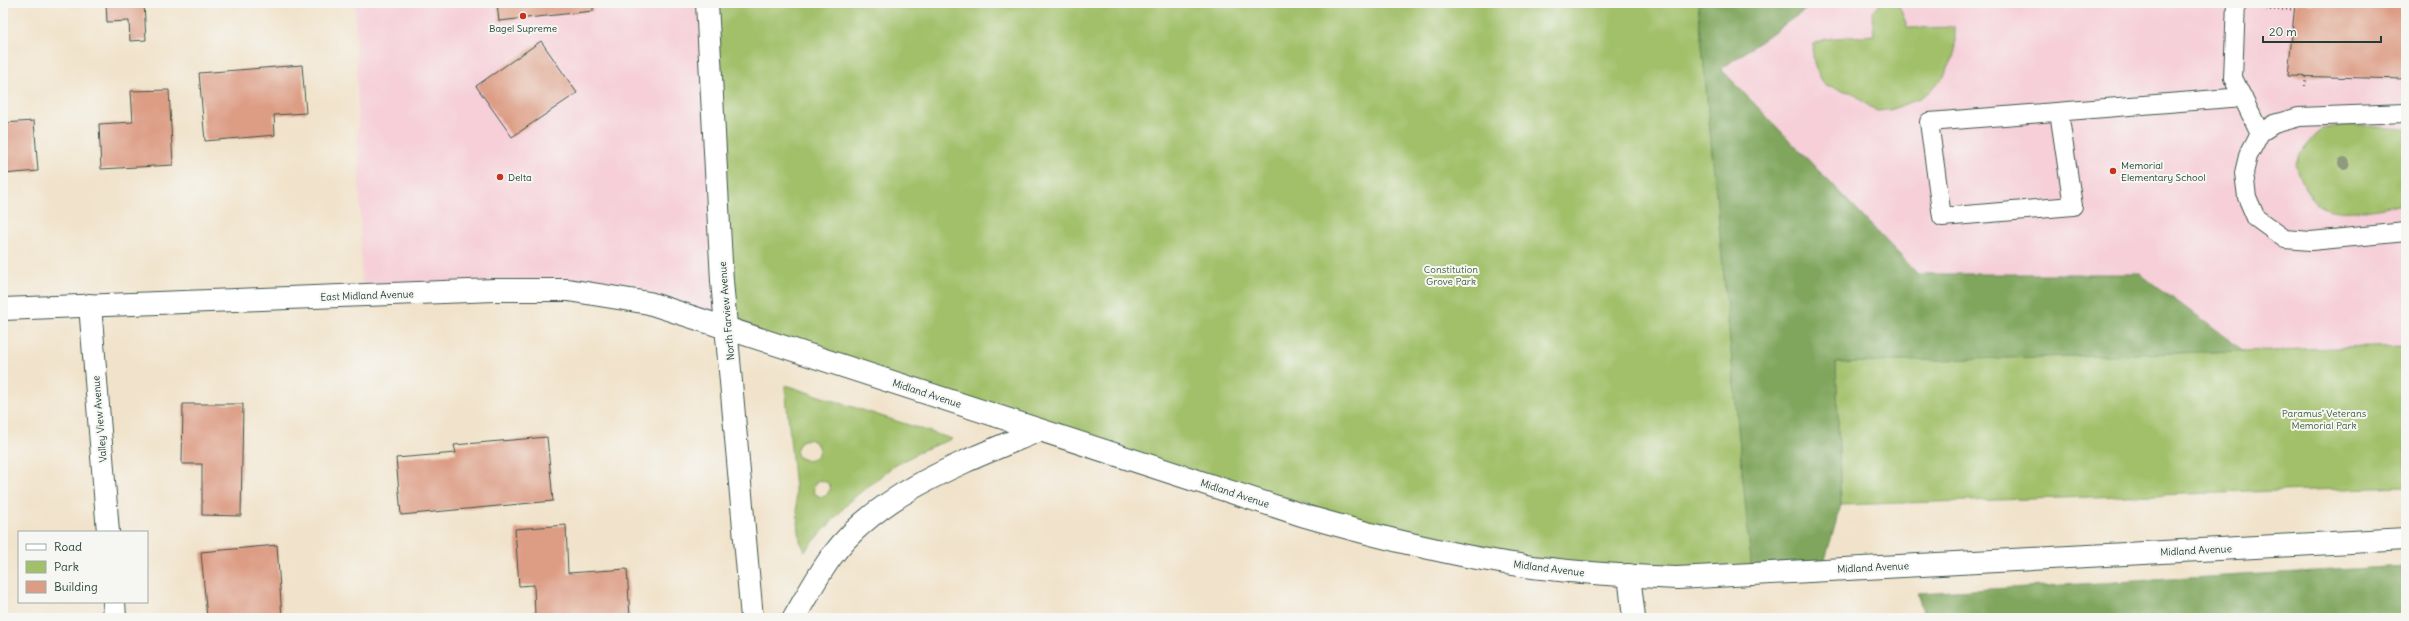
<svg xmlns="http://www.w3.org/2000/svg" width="2409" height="621" font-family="Delius,sans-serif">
  <rect width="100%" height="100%" fill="#f6f6f2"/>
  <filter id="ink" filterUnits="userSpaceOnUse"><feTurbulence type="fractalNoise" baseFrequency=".025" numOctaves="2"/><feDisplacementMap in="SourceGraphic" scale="8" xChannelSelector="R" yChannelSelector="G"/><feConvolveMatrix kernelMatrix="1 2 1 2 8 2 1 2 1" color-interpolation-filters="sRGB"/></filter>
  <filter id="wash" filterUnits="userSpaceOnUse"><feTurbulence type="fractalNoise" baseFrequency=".012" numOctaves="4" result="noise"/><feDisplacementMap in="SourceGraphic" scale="16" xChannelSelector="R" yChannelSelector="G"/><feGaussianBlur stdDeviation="0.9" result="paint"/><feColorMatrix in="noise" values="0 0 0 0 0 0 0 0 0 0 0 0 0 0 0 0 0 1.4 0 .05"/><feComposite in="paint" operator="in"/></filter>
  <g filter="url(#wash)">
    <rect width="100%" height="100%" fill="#f1e3cb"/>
    <path fill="#f6cfd8" d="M 355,3 L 707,3 L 727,328 L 649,303 L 362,295 Z
      M 1815,3 L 2406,3 L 2406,346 L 2244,351 L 2140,274 L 1918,274 L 1721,68 Z"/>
    <path fill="#a1c069" stroke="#607e4e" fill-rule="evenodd" d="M 707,3 L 1698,3 L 1752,574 L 1483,559 L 727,328 Z
      M 1883,3 L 1898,3 L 1908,28 L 1955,27 L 1955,55 L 1943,78 L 1929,92 L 1918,99 L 1890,110 L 1877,111 L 1863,102 L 1853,93 L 1825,86 C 1817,71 1810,61 1814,44 L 1825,39 L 1874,35 L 1872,13 L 1879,4 Z
      M 2345,125 L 2406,129 L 2406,203 C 2383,206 2333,221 2315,202 C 2305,192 2301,177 2296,164 L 2299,155 L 2321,129 Z
      M 2406,346 L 2406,487 L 1841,505 L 1836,363 Z
      M 785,385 L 952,439 L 923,450 L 891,468 L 852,499 L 805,551 L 800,541 ZM 809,439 L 816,443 L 819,449 L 817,457 L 808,461 L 798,457 L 796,450 L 801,441 ZM 820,480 L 828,483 L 831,488 L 826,496 L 821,497 L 814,493 C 813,486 814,482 820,480 Z"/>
    <path fill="#80a65d" stroke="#507248" d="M 1698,3 L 1815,3 L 1721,69 L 1918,274 L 2140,274 L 2244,351 L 1836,363 L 1841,505 L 1822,570 L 1752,574 Z
      M 2406,566 L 2406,618 L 1925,618 L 1917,593 Z"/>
    <g id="blocks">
      <path fill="#dd9d85" d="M 106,3 L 144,3 L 146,40 L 130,41 L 129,21 L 107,22 Z
        M 497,3 L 593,3 L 593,11 L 499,21 Z
        M 2295,3 L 2406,3 L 2406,79 L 2288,76 Z
        M 541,41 L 577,93 L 512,137 L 476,86 Z
        M 302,65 L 306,113 L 274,115 L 275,135 L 205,141 L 199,73 Z
        M 169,90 L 173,165 L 101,169 L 99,124 L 133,122 L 131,91 Z
        M 34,121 L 38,171 L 3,174 L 3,123 Z
        M 183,404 L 243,404 L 241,516 L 202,515 L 202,464 L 182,464 Z
        M 547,437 L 553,501 L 401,515 L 396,458 L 456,453 L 454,445 Z
        M 566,525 L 568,573 L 627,569 L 630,618 L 535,618 L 534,585 L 519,586 L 515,529 Z
        M 277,545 L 282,618 L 207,618 L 201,552 Z"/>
    </g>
  </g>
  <g filter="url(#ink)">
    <use href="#blocks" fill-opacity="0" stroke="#3e564b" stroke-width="1"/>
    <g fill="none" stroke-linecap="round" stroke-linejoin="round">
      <defs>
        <path id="service" d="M 2236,3 L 2233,78 L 2260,133
          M 2059,112 L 2073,206 L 1942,217 L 1929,122 L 2243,97
          M 2406,113 L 2299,117 L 2274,124 L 2260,133 L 2248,156 L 2244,173 L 2247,197 L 2256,218 L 2285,239 L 2311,241 L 2406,232"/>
        <path id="minor" d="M 90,305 L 108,532
          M 1629,575 L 1634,618
          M 114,602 L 115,618"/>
        <path id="tertiary" d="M 707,3 L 722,281 L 752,618
          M 3,309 L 495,290 L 568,290 L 649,303 L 1305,516 C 1364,533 1422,548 1482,559 C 1546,571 1612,575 1677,578 L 2406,539
          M 794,618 C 806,597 818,575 832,556 C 880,491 969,460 1040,430"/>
      </defs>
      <use href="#service" stroke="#3e564b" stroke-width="20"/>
      <use href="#minor" stroke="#3e564b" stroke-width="24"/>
      <use href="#tertiary" stroke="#3e564b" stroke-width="24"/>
      <path stroke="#3e564b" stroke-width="2.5" stroke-dasharray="1 3" stroke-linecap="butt" d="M 2266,10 L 2294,9
        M 2305,86 L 2306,76"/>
      <use href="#service" stroke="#fff" stroke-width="18"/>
      <use href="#minor" stroke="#fff" stroke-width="22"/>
      <use href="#tertiary" stroke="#fff" stroke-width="22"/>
    </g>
    <circle fill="#909a7f" cx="2344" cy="163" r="6"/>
  </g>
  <g fill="#c8321e" stroke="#f6f6f2" stroke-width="1.5">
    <circle cx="523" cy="16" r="4"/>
    <circle cx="2113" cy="171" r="4"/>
    <circle cx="500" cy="177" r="4"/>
  </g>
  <g text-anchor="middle" stroke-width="4" stroke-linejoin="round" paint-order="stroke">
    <g font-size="10" fill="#1f3d34" stroke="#f6f6f2" text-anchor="start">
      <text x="523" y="32" text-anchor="middle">Bagel Supreme</text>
      <text x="2121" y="169">Memorial<tspan x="2121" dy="12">Elementary School</tspan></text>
      <text x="508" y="181">Delta</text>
    </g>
    <g font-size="10" fill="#405e41" stroke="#f6f6f2">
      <text x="1451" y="273">Constitution<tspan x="1451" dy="12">Grove Park</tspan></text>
      <text x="2324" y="417">Paramus' Veterans<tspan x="2324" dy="12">Memorial Park</tspan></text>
    </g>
    <g font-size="10" fill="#1f3d34" stroke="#f6f6f2">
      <text transform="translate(367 295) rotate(-2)" y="4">East Midland Avenue</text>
      <text transform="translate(726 311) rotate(-95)" y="4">North Farview Avenue</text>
      <text transform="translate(927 393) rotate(18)" y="4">Midland Avenue</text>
      <text transform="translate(99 419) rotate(-95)" y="4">Valley View Avenue</text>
      <text transform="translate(1235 493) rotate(18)" y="4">Midland Avenue</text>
      <text transform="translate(2196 550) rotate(-3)" y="4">Midland Avenue</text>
      <text transform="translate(1873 567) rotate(-3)" y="4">Midland Avenue</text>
      <text transform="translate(1549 568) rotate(7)" y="4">Midland Avenue</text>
    </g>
  </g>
  <rect width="2409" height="621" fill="none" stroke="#f6f6f2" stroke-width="16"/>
  <rect x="18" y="531" width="130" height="72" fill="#f6f6f2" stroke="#a0aca6"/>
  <rect x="26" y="544" width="20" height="6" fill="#ffffff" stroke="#a0aca6"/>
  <text x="54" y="551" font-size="12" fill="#1f3d34">Road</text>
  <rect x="26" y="561" width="20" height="12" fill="#a1c069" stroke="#a0aca6"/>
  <text x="54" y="571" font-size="12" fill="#1f3d34">Park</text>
  <rect x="26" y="581" width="20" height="12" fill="#dd9d85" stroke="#a0aca6"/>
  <text x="54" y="591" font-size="12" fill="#1f3d34">Building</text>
  <path d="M2263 36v6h118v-6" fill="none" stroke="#1f3d34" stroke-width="2"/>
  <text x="2269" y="36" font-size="12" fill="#1f3d34" stroke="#f6f6f2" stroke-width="3" paint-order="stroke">20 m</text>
</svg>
